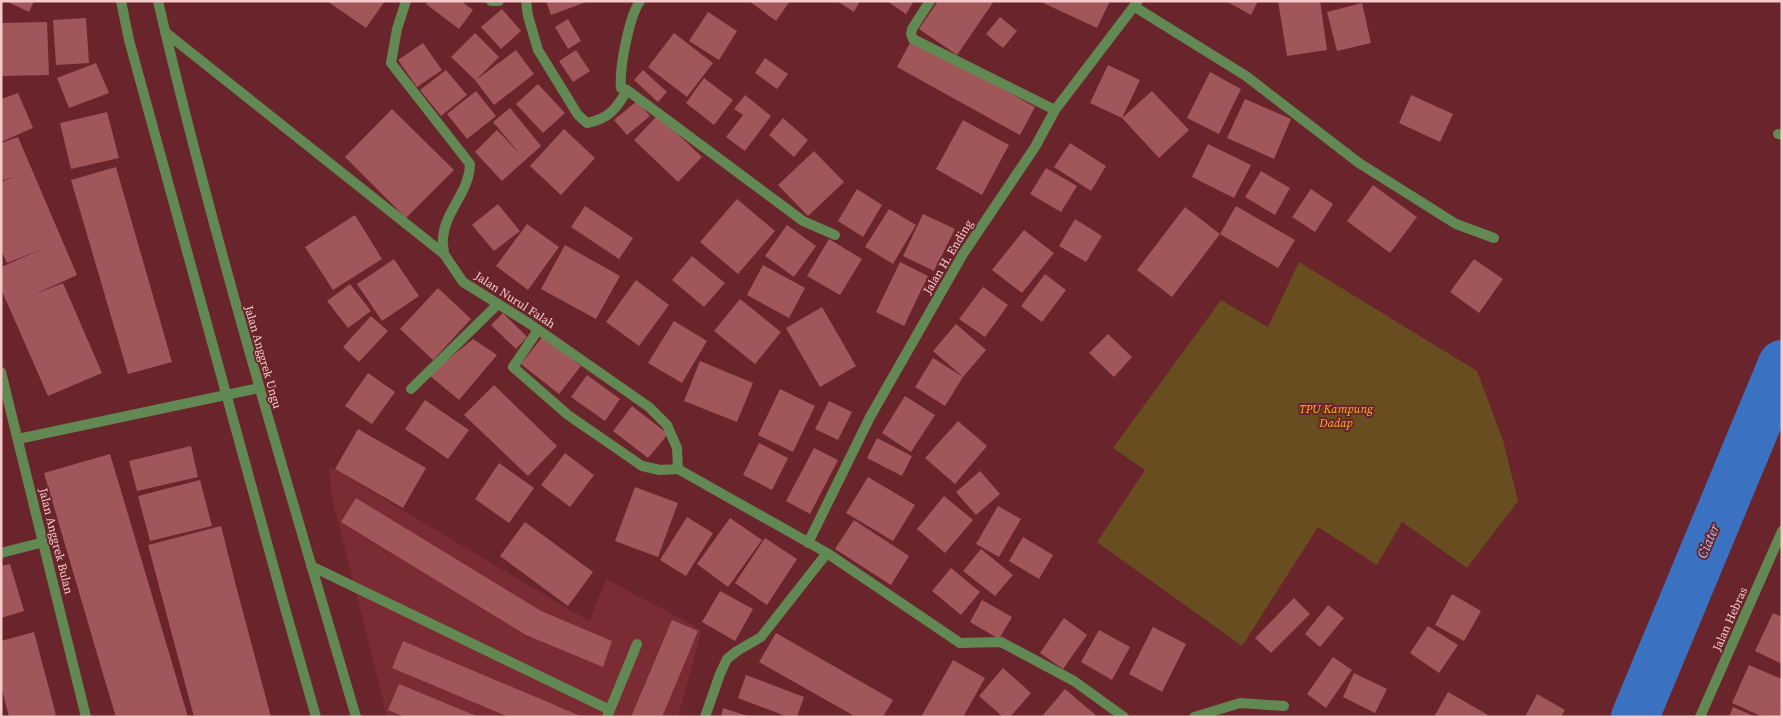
<svg xmlns="http://www.w3.org/2000/svg" width="1783" height="718" font-family="'Source Serif 4',serif">
  <rect width="100%" height="100%" fill="#6a242b"/>
  <path fill="#7a2b33" d="M 329,466 L 589,621 L 606,579 L 702,630 L 678,717 L 387,717 L 331,494 Z"/>
  <path fill="#684d20" d="M 1299,262 L 1477,371 L 1503,440 L 1518,501 L 1467,568 L 1402,522 L 1377,565 L 1318,527 L 1242,646 L 1097,542 L 1145,470 L 1113,448 L 1221,300 L 1268,327 Z"/>
  <g fill="none" stroke-linecap="round" stroke-linejoin="round">
    <path stroke="#3a72c1" stroke-width="48" d="M 1635,717 L 1782,364"/>
  </g>
  <path fill="#a1565a" d="M 6,1 L 34,1 L 29,12 Z
    M 327,1 L 385,1 L 366,28 Z
    M 428,1 L 461,1 L 473,10 L 459,29 L 426,4 Z
    M 546,1 L 589,1 L 551,15 Z
    M 749,1 L 790,1 L 776,21 Z
    M 837,1 L 860,1 L 854,12 Z
    M 887,1 L 914,1 L 906,14 Z
    M 938,1 L 994,1 L 957,55 L 919,29 Z
    M 1039,1 L 1110,1 L 1097,28 Z
    M 1226,1 L 1258,1 L 1251,15 Z
    M 1278,1 L 1320,1 L 1327,50 L 1287,56 Z
    M 1362,3 L 1371,43 L 1337,51 L 1327,12 Z
    M 502,9 L 521,31 L 501,49 L 481,27 Z
    M 708,12 L 737,31 L 719,60 L 689,41 Z
    M 1000,17 L 1017,31 L 1003,48 L 986,34 Z
    M 86,18 L 89,63 L 56,65 L 53,20 Z
    M 568,19 L 581,41 L 568,49 L 555,27 Z
    M 47,22 L 49,75 L 1,76 L 1,23 Z
    M 475,33 L 499,57 L 476,80 L 516,50 L 534,74 L 494,105 L 475,80 L 451,57 Z
    M 674,33 L 713,63 L 687,97 L 648,67 Z
    M 912,39 L 1035,107 L 1020,135 L 897,67 Z
    M 423,43 L 442,70 L 417,87 L 398,60 Z
    M 576,50 L 590,71 L 573,82 L 559,61 Z
    M 765,58 L 788,74 L 777,89 L 755,73 Z
    M 96,63 L 109,93 L 69,108 L 57,78 Z
    M 1108,65 L 1140,80 L 1122,118 L 1090,103 Z
    M 446,70 L 467,95 L 441,116 L 420,90 Z
    M 643,70 L 667,92 L 658,102 L 634,80 Z
    M 1210,72 L 1241,89 L 1219,134 L 1187,118 Z
    M 704,78 L 733,100 L 714,125 L 686,103 Z
    M 538,84 L 565,113 L 543,133 L 516,104 Z
    M 476,91 L 496,116 L 467,139 L 447,114 Z
    M 1152,91 L 1189,130 L 1159,158 L 1122,118 Z
    M 18,93 L 33,128 L 1,142 L 1,99 Z
    M 745,95 L 771,116 L 745,151 L 726,137 L 743,115 L 734,109 Z
    M 1411,95 L 1453,114 L 1440,142 L 1399,123 Z
    M 1245,99 L 1291,119 L 1274,159 L 1227,138 Z
    M 637,101 L 650,116 L 627,135 L 614,120 Z
    M 510,108 L 541,146 L 502,181 L 475,152 L 497,130 L 520,154 L 493,122 Z
    M 392,109 L 454,170 L 406,218 L 345,157 Z
    M 107,112 L 119,158 L 71,169 L 60,123 Z
    M 658,115 L 702,157 L 678,182 L 634,140 Z
    M 783,118 L 808,140 L 794,157 L 769,135 Z
    M 963,120 L 1009,145 L 982,195 L 936,169 Z
    M 564,129 L 595,158 L 561,195 L 530,166 Z
    M 18,137 L 77,275 L 33,295 L 63,283 L 102,373 L 48,396 L 1,289 L 1,267 L 42,249 L 7,263 L 1,250 L 1,182 L 16,176 L 1,181 L 1,143 Z
    M 1070,143 L 1106,166 L 1091,191 L 1054,167 Z
    M 1208,144 L 1251,165 L 1234,198 L 1192,177 Z
    M 814,151 L 844,182 L 808,216 L 778,185 Z
    M 116,167 L 172,362 L 128,374 L 71,180 Z
    M 1046,168 L 1077,186 L 1061,212 L 1030,194 Z
    M 1261,171 L 1290,188 L 1275,215 L 1245,197 Z
    M 1373,185 L 1417,217 L 1390,253 L 1347,221 Z
    M 857,189 L 882,205 L 863,237 L 838,221 Z
    M 1311,189 L 1333,204 L 1315,232 L 1292,217 Z
    M 737,199 L 775,231 L 738,274 L 700,242 Z
    M 498,204 L 520,231 L 494,251 L 472,225 Z
    M 585,206 L 633,238 L 619,259 L 571,227 Z
    M 1236,206 L 1295,240 L 1278,268 L 1220,234 Z
    M 1185,207 L 1220,234 L 1172,297 L 1137,270 Z
    M 889,209 L 916,225 L 893,264 L 865,247 Z
    M 923,214 L 955,229 L 934,271 L 903,256 Z
    M 355,215 L 382,259 L 333,290 L 305,247 Z
    M 1075,219 L 1102,236 L 1086,262 L 1059,246 Z
    M 527,224 L 559,247 L 528,290 L 496,266 Z
    M 787,225 L 816,246 L 794,277 L 765,256 Z
    M 1024,230 L 1054,253 L 1022,293 L 992,270 Z
    M 829,239 L 862,259 L 840,295 L 807,276 Z
    M 565,245 L 620,276 L 596,319 L 541,289 Z
    M 692,256 L 725,283 L 704,307 L 672,280 Z
    M 394,259 L 419,296 L 382,321 L 357,284 Z
    M 1474,259 L 1503,279 L 1479,313 L 1450,292 Z
    M 900,262 L 928,276 L 904,326 L 876,312 Z
    M 763,265 L 805,288 L 789,318 L 747,295 Z
    M 1045,274 L 1066,290 L 1042,322 L 1021,306 Z
    M 636,280 L 669,305 L 639,346 L 606,322 Z
    M 350,284 L 371,311 L 348,328 L 327,301 Z
    M 983,287 L 1008,305 L 985,337 L 959,319 Z
    M 438,288 L 471,319 L 433,360 L 400,329 Z
    M 740,299 L 781,332 L 755,364 L 714,331 Z
    M 822,307 L 856,366 L 820,387 L 786,328 Z
    M 503,313 L 527,337 L 516,349 L 491,325 Z
    M 371,316 L 388,331 L 359,362 L 343,347 Z
    M 674,321 L 707,341 L 682,383 L 648,363 Z
    M 956,324 L 986,350 L 963,377 L 945,406 L 915,387 L 933,358 L 963,377 L 933,351 Z
    M 1108,334 L 1132,357 L 1114,377 L 1089,353 Z
    M 543,336 L 581,366 L 559,394 L 521,364 Z
    M 473,339 L 497,355 L 459,400 L 429,375 Z
    M 700,361 L 753,383 L 737,422 L 684,401 Z
    M 368,373 L 395,392 L 372,424 L 345,406 Z
    M 587,375 L 620,399 L 605,421 L 571,397 Z
    M 494,385 L 557,446 L 528,476 L 464,415 Z
    M 780,389 L 815,406 L 793,452 L 758,435 Z
    M 905,396 L 935,415 L 911,452 L 882,433 Z
    M 425,400 L 469,430 L 448,459 L 405,429 Z
    M 829,401 L 852,412 L 838,440 L 815,429 Z
    M 632,406 L 668,434 L 648,458 L 613,431 Z
    M 958,421 L 987,446 L 955,484 L 925,458 Z
    M 358,429 L 426,468 L 403,508 L 335,469 Z
    M 877,438 L 912,456 L 902,476 L 867,458 Z
    M 759,443 L 788,458 L 772,490 L 743,475 Z
    M 191,446 L 198,477 L 137,491 L 129,461 Z
    M 814,448 L 838,460 L 810,514 L 786,501 Z
    M 565,453 L 594,475 L 570,507 L 541,485 Z
    M 110,454 L 122,494 L 188,717 L 116,717 L 103,674 L 44,473 Z
    M 499,463 L 534,488 L 509,523 L 475,499 Z
    M 980,471 L 1000,494 L 976,515 L 956,492 Z
    M 868,477 L 915,505 L 893,541 L 846,513 Z
    M 200,480 L 212,526 L 150,541 L 138,496 Z
    M 635,487 L 678,503 L 658,557 L 615,541 Z
    M 944,496 L 973,520 L 945,553 L 917,529 Z
    M 356,498 L 541,611 L 612,641 L 603,667 L 526,635 L 341,522 Z
    M 998,506 L 1021,519 L 999,557 L 976,544 Z
    M 687,517 L 713,533 L 686,576 L 660,560 Z
    M 730,518 L 762,540 L 728,587 L 697,564 Z
    M 854,520 L 909,556 L 891,585 L 835,549 Z
    M 525,522 L 593,572 L 568,606 L 500,556 Z
    M 221,526 L 235,582 L 271,717 L 194,717 L 163,601 L 148,545 Z
    M 1023,537 L 1053,555 L 1039,579 L 1009,561 Z
    M 765,538 L 797,559 L 767,605 L 735,583 Z
    M 981,549 L 1013,575 L 995,596 L 963,571 Z
    M 10,564 L 24,611 L 1,618 L 1,566 Z
    M 951,568 L 980,592 L 961,615 L 932,591 Z
    M 720,591 L 753,609 L 735,641 L 702,622 Z
    M 1452,594 L 1481,611 L 1464,641 L 1435,625 Z
    M 1294,598 L 1310,614 L 1271,653 L 1255,638 Z
    M 982,600 L 1012,617 L 999,639 L 970,622 Z
    M 1328,605 L 1344,618 L 1320,647 L 1305,634 Z
    M 1773,613 L 1782,617 L 1782,664 L 1755,651 Z
    M 1064,618 L 1087,635 L 1063,669 L 1040,653 Z
    M 672,620 L 698,631 L 662,717 L 631,717 Z
    M 1428,626 L 1458,645 L 1439,673 L 1410,653 Z
    M 1153,627 L 1186,644 L 1162,692 L 1129,674 Z
    M 1099,630 L 1130,647 L 1112,680 L 1081,662 Z
    M 34,632 L 56,715 L 50,717 L 9,717 L 1,685 L 1,641 Z
    M 776,633 L 893,700 L 883,717 L 856,717 L 759,662 Z
    M 403,641 L 583,717 L 509,717 L 392,668 Z
    M 1333,657 L 1352,670 L 1326,708 L 1307,694 Z
    M 953,660 L 985,678 L 963,717 L 921,717 Z
    M 1749,665 L 1782,679 L 1782,717 L 1763,717 L 1732,703 Z
    M 1003,668 L 1031,693 L 1010,717 L 1003,717 L 979,696 Z
    M 1354,673 L 1387,689 L 1375,713 L 1343,697 Z
    M 746,675 L 804,697 L 797,717 L 788,717 L 738,698 Z
    M 399,684 L 479,717 L 405,717 L 388,710 Z
    M 1065,689 L 1098,717 L 1045,717 L 1043,715 Z
    M 1448,692 L 1488,715 L 1486,717 L 1434,717 Z
    M 1537,694 L 1565,710 L 1561,717 L 1525,717 Z
    M 1733,707 L 1756,717 L 1729,717 Z
    M 723,708 L 748,716 L 748,717 L 721,717 Z"/>
  <g fill="none" stroke-linecap="round" stroke-linejoin="round">
    <path stroke="#628853" stroke-width="10" d="M 311,566 L 610,710
      M 607,717 L 637,644"/>
    <path stroke="#628853" stroke-width="10" d="M 406,1 L 397,29 L 391,63 L 470,164 C 469,194 445,210 443,238 C 442,243 444,249 444,254
      M 491,1 L 499,1
      M 526,1 L 528,16 L 538,50 L 578,115 L 587,123 C 609,119 617,108 627,90 L 803,221 L 835,235
      M 930,1 L 912,29 L 911,34 L 913,39 L 1055,110
      M 1135,7 L 1246,76 L 1359,163 L 1456,224 L 1494,238
      M 165,32 L 444,254 L 463,282 L 530,324 L 649,407 L 667,425 L 677,448 L 678,469 L 827,553 L 960,643 L 1001,642 L 1074,681 L 1124,717
      M 627,90 L 621,88 C 619,69 629,17 640,1
      M 1778,134 L 1782,135
      M 538,330 L 513,367 L 568,415 L 642,466 L 660,470 L 678,469
      M 1,372 L 86,717
      M 411,389 L 497,305
      M 18,439 L 259,388
      M 808,543 L 870,417 L 963,254 L 1035,147 L 1055,110 L 1138,1
      M 1,553 L 44,542
      M 705,717 L 720,674 L 727,659 L 737,651 L 761,637 L 827,553
      M 1194,717 L 1240,703 L 1284,706
      M 1700,717 L 1782,531"/>
    <path stroke="#628853" stroke-width="10" d="M 121,1 L 129,40 L 283,601 L 316,717
      M 158,1 C 214,242 286,479 356,717"/>
  </g>
  <g text-anchor="middle" stroke-width="4" stroke-linejoin="round" paint-order="stroke">
    <g font-size="12" fill="#f6cacb" stroke="#6a242b">
      <text transform="translate(948 257) rotate(-59)" y="4">Jalan H. Ending</text>
      <text transform="translate(515 300) rotate(33)" y="4">Jalan Nurul Falah</text>
      <text transform="translate(263 357) rotate(74)" y="4">Jalan Anggrek Ungu</text>
      <text transform="translate(56 541) rotate(76)" y="4">Jalan Anggrek Bulan</text>
      <text transform="translate(1730 619) rotate(-66)" y="4">Jalan Hebras</text>
    </g>
    <g font-size="12" font-style="italic" fill="#fdb114" stroke="#6a242b">
      <text x="1336" y="413">TPU Kampung<tspan x="1336" dy="14">Dadap</tspan></text>
    </g>
    <g font-size="14" font-style="italic" fill="#abc9f2" stroke="#6a242b">
      <text transform="translate(1708 541) rotate(-67)" y="5">Ciater</text>
    </g>
  </g>
  <rect width="1783" height="718" fill="none" stroke="#f6cacb" stroke-width="5"/>
</svg>
